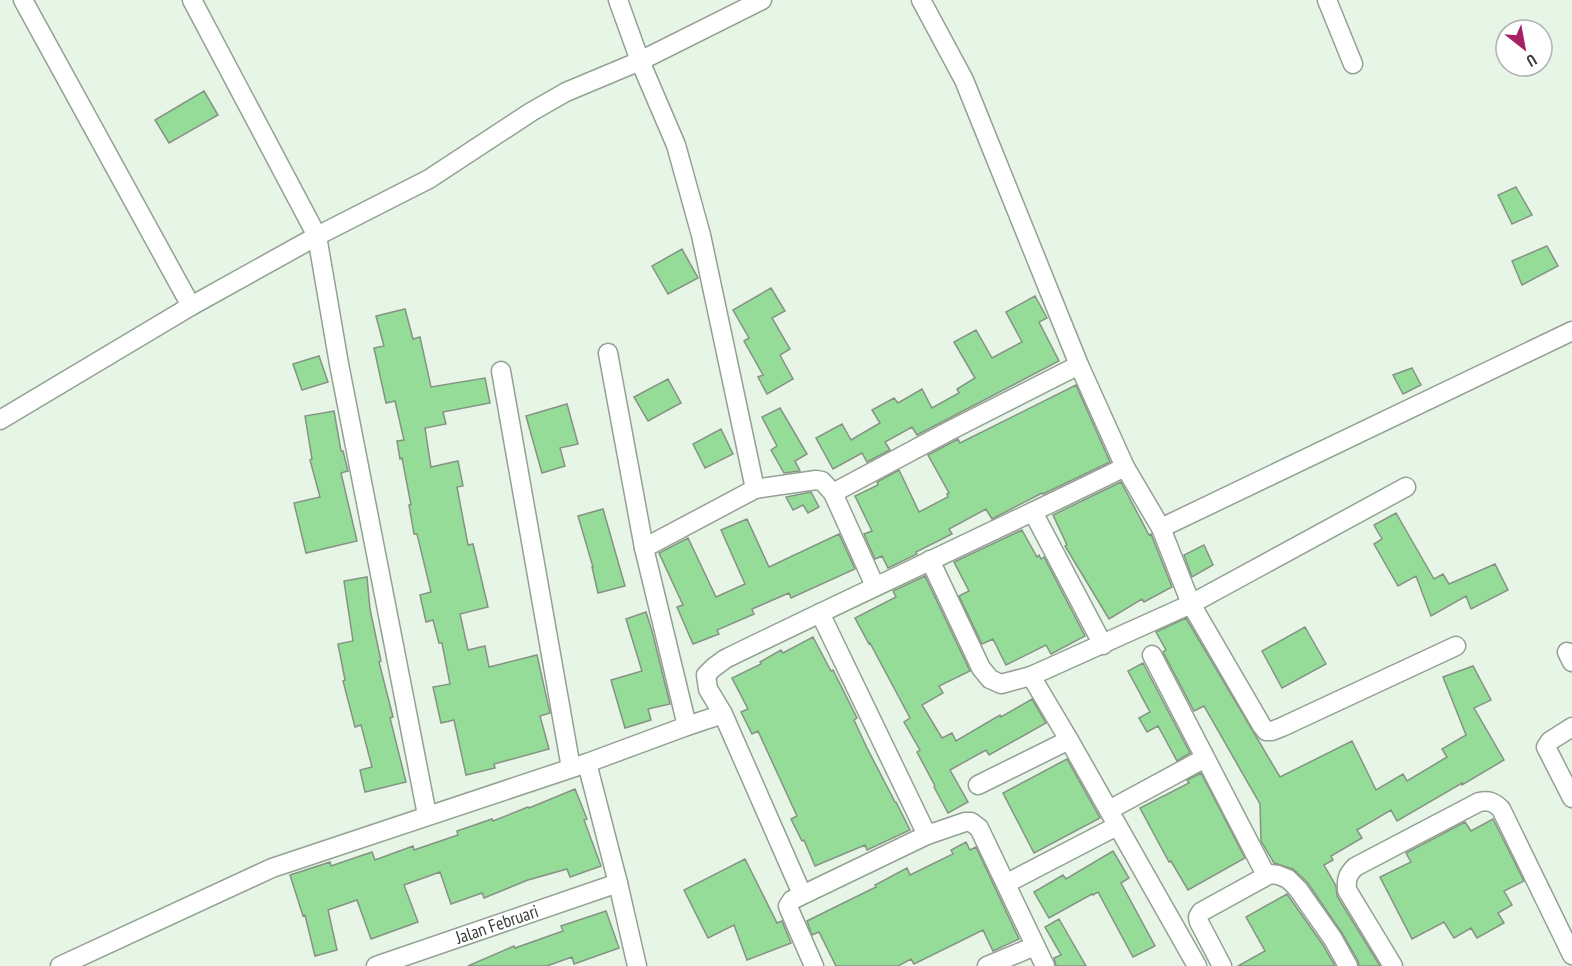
<svg xmlns="http://www.w3.org/2000/svg" width="1572" height="966" font-family="'PT Sans Narrow',sans-serif">
  <rect width="100%" height="100%" fill="#e6f5e6"/>
  <path fill="#95dc99" stroke="#859385" stroke-width="1.5" d="M 204,91 L 218,115 L 169,143 L 155,120 Z
    M 1516,187 L 1532,215 L 1512,224 L 1498,195 Z
    M 1547,246 L 1558,266 L 1522,285 L 1512,261 Z
    M 682,249 L 698,278 L 668,294 L 652,266 Z
    M 771,288 L 785,311 L 772,318 L 790,349 L 780,355 L 793,379 L 767,394 L 758,377 L 763,375 L 744,341 L 749,338 L 733,310 Z
    M 1035,296 L 1047,318 L 1039,322 L 1059,361 L 917,435 L 912,427 L 885,442 L 890,450 L 867,462 L 862,453 L 833,469 L 816,438 L 842,424 L 851,440 L 880,423 L 872,410 L 894,398 L 898,403 L 922,389 L 932,408 L 959,393 L 957,389 L 975,378 L 954,342 L 976,330 L 992,358 L 1022,342 L 1006,312 Z
    M 405,309 L 413,339 L 420,337 L 431,387 L 485,378 L 490,403 L 443,412 L 446,424 L 425,428 L 431,467 L 458,461 L 463,486 L 457,487 L 468,545 L 473,544 L 488,607 L 460,614 L 468,650 L 485,646 L 489,667 L 537,655 L 550,713 L 540,716 L 549,749 L 494,764 L 495,768 L 466,775 L 454,720 L 441,723 L 433,687 L 450,684 L 442,643 L 439,643 L 433,620 L 426,622 L 420,595 L 431,592 L 417,534 L 414,534 L 409,505 L 411,505 L 402,458 L 400,459 L 397,441 L 404,440 L 395,401 L 386,403 L 374,348 L 384,346 L 376,316 Z
    M 319,356 L 328,382 L 302,390 L 293,364 Z
    M 1412,368 L 1421,385 L 1403,394 L 1393,375 Z
    M 668,379 L 681,403 L 648,421 L 634,397 Z
    M 1076,385 L 1110,462 L 1043,494 L 1042,493 L 992,519 L 986,509 L 949,529 L 952,534 L 916,552 L 917,554 L 888,568 L 882,556 L 875,559 L 864,534 L 872,531 L 855,496 L 878,485 L 877,482 L 899,470 L 919,512 L 948,497 L 947,494 L 949,493 L 928,455 L 958,439 L 960,443 Z
    M 567,404 L 578,444 L 560,448 L 565,466 L 542,473 L 526,416 Z
    M 780,408 L 807,454 L 795,461 L 800,471 L 784,473 L 771,450 L 777,446 L 762,417 Z
    M 334,411 L 341,451 L 343,451 L 348,471 L 341,473 L 357,541 L 306,553 L 294,503 L 320,497 L 310,460 L 312,459 L 305,416 Z
    M 721,429 L 733,454 L 705,468 L 693,444 Z
    M 1121,482 L 1149,535 L 1151,534 L 1172,587 L 1144,602 L 1142,599 L 1109,619 L 1065,546 L 1067,545 L 1053,515 Z
    M 811,492 L 819,507 L 808,513 L 803,505 L 793,510 L 786,497 Z
    M 603,509 L 625,586 L 598,593 L 592,567 L 593,567 L 578,516 Z
    M 1396,513 L 1434,579 L 1443,574 L 1449,584 L 1495,564 L 1508,590 L 1471,609 L 1466,596 L 1431,616 L 1416,576 L 1398,586 L 1374,544 L 1382,539 L 1374,525 Z
    M 747,519 L 769,567 L 839,534 L 855,569 L 791,598 L 789,593 L 752,609 L 754,614 L 717,630 L 719,634 L 693,644 L 677,607 L 683,605 L 659,553 L 688,538 L 716,597 L 745,584 L 721,530 Z
    M 1022,530 L 1037,557 L 1039,555 L 1041,559 L 1044,557 L 1085,636 L 1051,654 L 1046,645 L 1006,665 L 993,639 L 982,644 L 959,596 L 969,591 L 954,562 Z
    M 1204,545 L 1213,565 L 1192,577 L 1184,555 Z
    M 925,576 L 970,671 L 939,686 L 943,693 L 922,705 L 942,738 L 952,733 L 956,741 L 1000,715 L 1001,717 L 1032,699 L 1046,723 L 989,755 L 986,750 L 950,770 L 968,802 L 948,813 L 934,787 L 935,786 L 917,752 L 920,750 L 904,722 L 910,718 L 870,643 L 869,644 L 855,618 L 896,597 L 893,591 Z
    M 367,577 L 370,609 L 381,661 L 379,662 L 393,717 L 390,718 L 406,782 L 365,792 L 360,770 L 372,767 L 361,725 L 355,727 L 343,681 L 345,680 L 338,644 L 353,641 L 344,581 Z
    M 646,612 L 652,631 L 670,704 L 648,709 L 651,720 L 625,728 L 611,680 L 642,671 L 626,619 Z
    M 1186,618 L 1280,777 L 1352,741 L 1376,790 L 1403,774 L 1407,781 L 1447,757 L 1442,749 L 1466,735 L 1443,677 L 1473,666 L 1491,700 L 1474,708 L 1504,760 L 1462,785 L 1462,783 L 1397,821 L 1391,810 L 1357,830 L 1362,838 L 1331,856 L 1333,860 L 1324,865 L 1336,886 L 1337,896 L 1380,966 L 1359,966 L 1358,961 L 1342,933 L 1307,882 L 1293,869 L 1274,863 L 1261,841 L 1260,804 L 1204,706 L 1194,711 L 1163,652 L 1166,650 L 1156,632 Z
    M 1305,627 L 1326,664 L 1282,688 L 1262,651 Z
    M 813,637 L 831,671 L 833,670 L 857,718 L 854,720 L 867,748 L 895,802 L 896,802 L 910,830 L 867,850 L 865,845 L 815,866 L 804,840 L 802,841 L 791,819 L 797,816 L 758,731 L 752,734 L 741,712 L 748,709 L 732,678 L 761,664 L 760,662 L 781,650 L 783,653 Z
    M 1143,663 L 1190,753 L 1177,761 L 1158,726 L 1147,732 L 1139,718 L 1150,712 L 1128,671 Z
    M 1067,759 L 1100,818 L 1034,853 L 1003,793 Z
    M 1201,773 L 1245,858 L 1188,890 L 1171,861 L 1169,862 L 1140,808 L 1189,783 L 1187,780 Z
    M 575,789 L 587,819 L 584,820 L 601,866 L 570,877 L 567,869 L 528,880 L 484,898 L 482,893 L 451,904 L 440,872 L 404,885 L 418,922 L 371,939 L 357,900 L 328,910 L 337,950 L 315,956 L 305,915 L 303,916 L 290,875 L 330,862 L 331,866 L 372,852 L 375,860 L 413,846 L 414,850 L 458,835 L 457,831 L 492,819 L 493,821 L 528,807 L 529,808 Z
    M 1493,819 L 1524,881 L 1504,891 L 1512,905 L 1498,913 L 1504,923 L 1477,938 L 1471,928 L 1454,938 L 1444,922 L 1412,939 L 1380,877 L 1411,862 L 1406,853 L 1465,822 L 1471,831 Z
    M 966,842 L 970,850 L 976,847 L 1019,939 L 993,951 L 983,930 L 914,964 L 911,959 L 898,966 L 836,966 L 819,932 L 812,935 L 807,921 L 876,887 L 875,885 L 907,868 L 910,875 L 953,854 L 951,850 Z
    M 1113,851 L 1129,878 L 1121,883 L 1155,946 L 1133,957 L 1098,892 L 1093,895 L 1092,894 L 1049,918 L 1034,892 L 1063,875 L 1066,879 Z
    M 745,859 L 777,923 L 782,921 L 791,943 L 747,960 L 734,925 L 708,938 L 684,890 Z
    M 1287,894 L 1323,945 L 1335,966 L 1238,966 L 1265,951 L 1246,917 Z
    M 606,911 L 619,948 L 574,964 L 572,957 L 547,966 L 468,966 L 514,946 L 515,948 L 563,931 L 561,926 Z
    M 1059,919 L 1086,966 L 1056,966 L 1054,958 L 1061,955 L 1045,927 Z"/>
  <g fill="none" stroke-linecap="round" stroke-linejoin="round">
    <defs>
      <g id="minor">
        <path d="M 23,0 L 191,306"/>
        <path d="M 192,0 L 317,236 L 339,364 L 427,815"/>
        <path d="M 618,0 L 640,61 L 676,145 L 701,235 L 755,489"/>
        <path d="M 921,0 L 964,80 L 1079,365 L 1125,467 L 1161,528 L 1191,604 L 1262,726 L 1266,731 L 1272,731 L 1282,727 L 1456,646"/>
        <path d="M 1327,0 L 1353,64"/>
        <path d="M 608,353 L 644,548"/>
        <path d="M 501,371 L 571,768"/>
        <path d="M 0,420 L 191,306 L 317,236 L 429,179 L 531,112 L 566,92 L 640,61 L 762,0"/>
        <path d="M 833,493 L 875,586"/>
        <path d="M 1033,512 L 1103,645"/>
        <path d="M 1161,528 L 1572,331"/>
        <path d="M 930,560 L 981,668 L 990,679 L 1001,684 L 1031,676 L 1191,604 L 1406,487"/>
        <path d="M 820,613 L 927,835"/>
        <path d="M 1567,652 L 1572,662"/>
        <path d="M 1152,655 L 1266,875"/>
        <path d="M 1031,676 L 1069,740 L 1197,966"/>
        <path d="M 687,726 L 644,548 L 755,489 L 816,480 L 822,481 L 833,493 L 949,431 L 1079,365"/>
        <path d="M 1572,727 L 1550,741 L 1546,747 L 1572,798"/>
        <path d="M 587,763 L 618,883 L 637,966"/>
        <path d="M 978,785 L 1069,740"/>
        <path d="M 1109,810 L 1205,758"/>
        <path d="M 1013,880 L 1117,826"/>
        <path d="M 802,894 L 723,714 L 708,689 L 706,675 L 713,668 L 725,659 C 858,594 993,532 1125,467"/>
        <path d="M 60,966 L 272,868 L 587,763 L 687,726 L 723,714"/>
        <path id="s1" d="M 376,966 L 618,883"/>
        <path d="M 814,966 L 789,909 L 788,906 L 792,900 L 927,835 L 965,822 L 971,822 L 979,828 L 1045,966"/>
        <path d="M 987,966 L 1035,946"/>
        <path d="M 1222,966 L 1199,922 L 1198,917 L 1201,912 L 1270,874 L 1278,875 L 1288,879 L 1298,889 L 1333,939 L 1348,966"/>
        <path d="M 1393,966 L 1347,890 C 1346,879 1348,874 1355,867 L 1479,802 C 1489,800 1494,802 1501,809 L 1572,955"/>
      </g>
    </defs>
    <use href="#minor" stroke="#93a193" stroke-width="21"/>
    <use href="#minor" stroke="#fff" stroke-width="18"/>
  </g>
  <g text-anchor="middle" stroke-width="4.5" stroke-linejoin="round" paint-order="stroke">
    <g font-size="18" fill="#383e38" stroke="#fff">
      <text dy="6" stroke="none"><textPath href="#s1" startOffset="128">Jalan Februari</textPath></text>
    </g>
  </g>
  <g transform="translate(1524 48) rotate(149)"><circle r="28" fill="#ffffff" stroke="#afb2af" stroke-width="1.5"/>
  <path d="M0-4.5L10 22L0 15L-10 22Z" fill="#a81f65"/>
  <text y="-9" font-size="16" font-weight="bold" text-anchor="middle" fill="#383e38">U</text>
  </g>
</svg>
